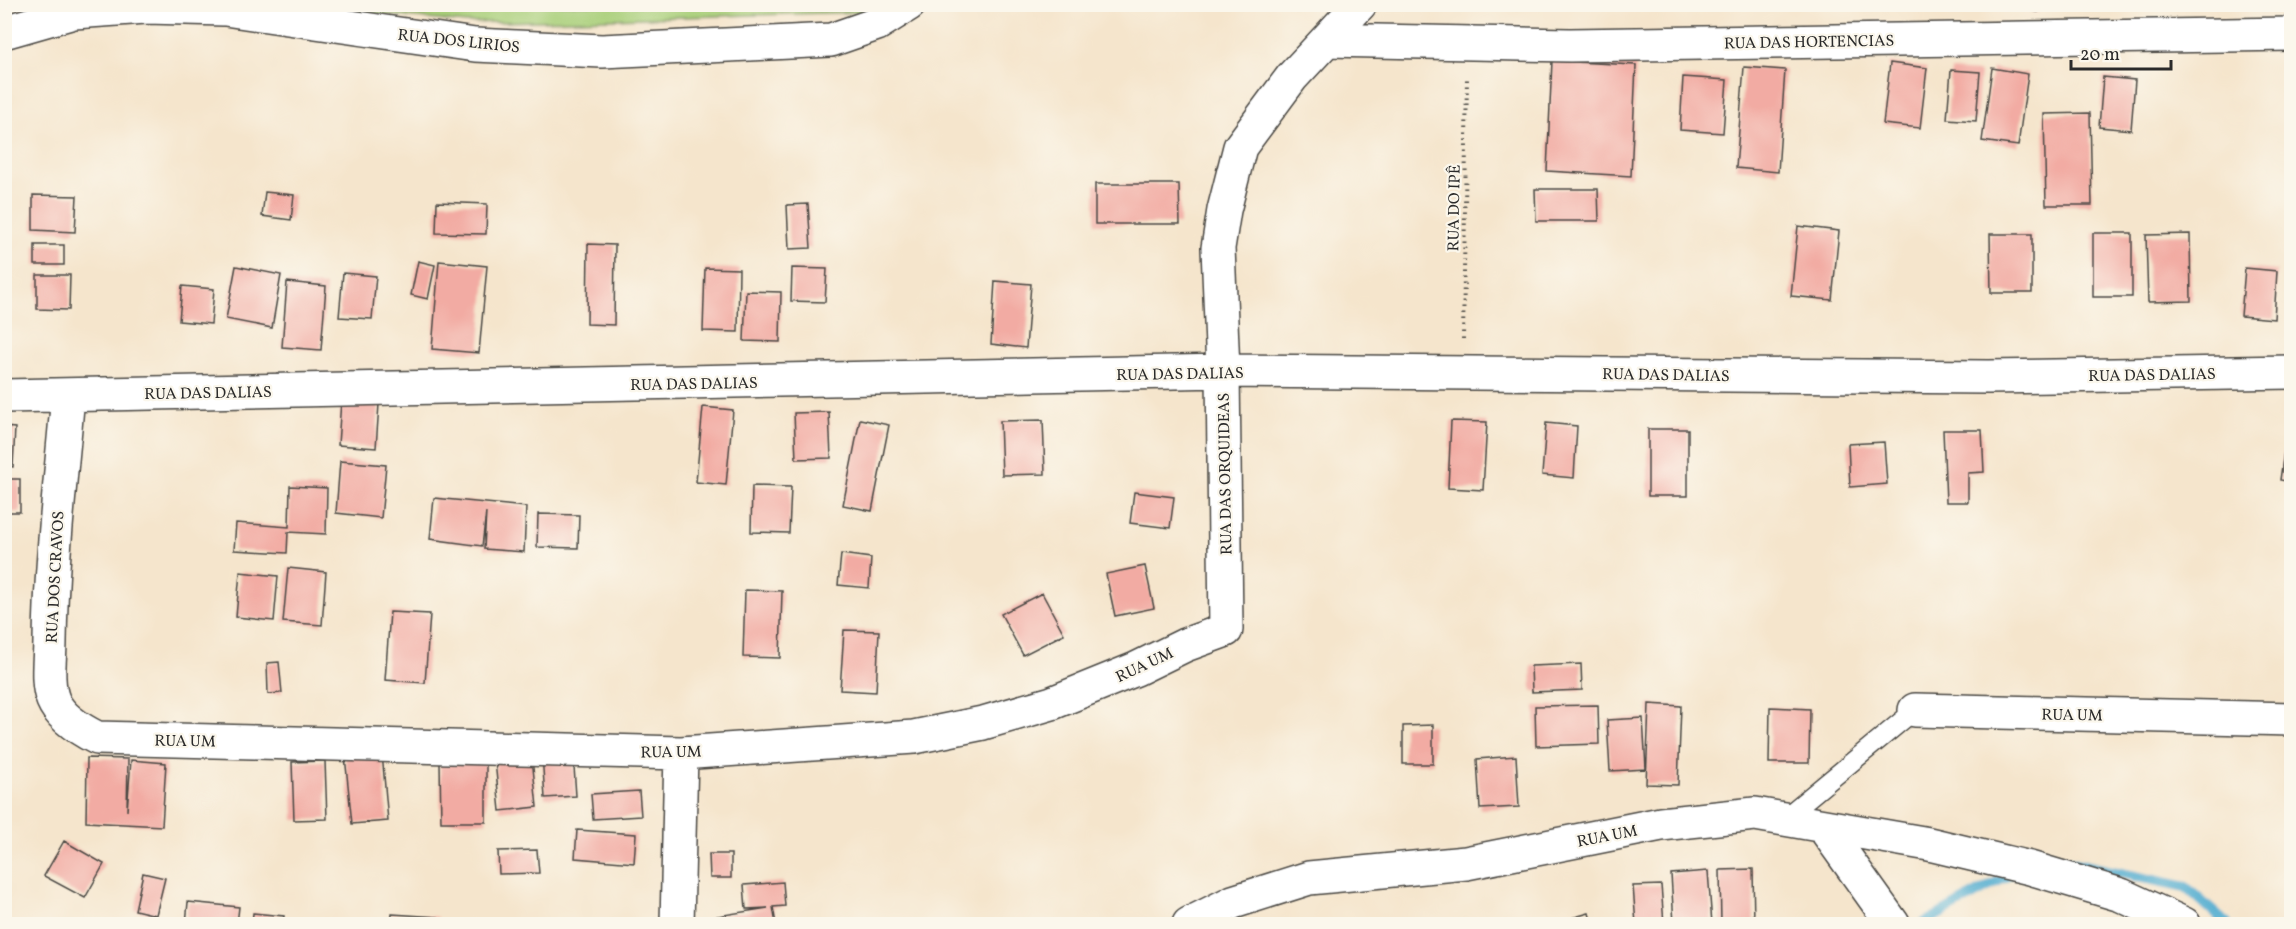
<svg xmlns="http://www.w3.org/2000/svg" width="2296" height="929" font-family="Vollkorn,serif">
  <rect width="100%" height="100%" fill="#fbf7ec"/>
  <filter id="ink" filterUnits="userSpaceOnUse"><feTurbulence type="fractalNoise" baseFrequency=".0167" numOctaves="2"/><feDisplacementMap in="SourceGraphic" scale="12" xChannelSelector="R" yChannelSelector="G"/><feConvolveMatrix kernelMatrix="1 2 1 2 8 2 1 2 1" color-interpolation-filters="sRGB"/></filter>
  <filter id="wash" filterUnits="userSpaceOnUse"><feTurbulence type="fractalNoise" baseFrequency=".008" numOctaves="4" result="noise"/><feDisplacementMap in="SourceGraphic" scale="24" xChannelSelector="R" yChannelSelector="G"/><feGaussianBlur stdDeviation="1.35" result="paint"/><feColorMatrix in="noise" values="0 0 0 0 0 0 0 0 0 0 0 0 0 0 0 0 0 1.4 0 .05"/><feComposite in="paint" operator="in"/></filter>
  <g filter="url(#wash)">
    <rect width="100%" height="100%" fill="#f5e5cc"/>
    <path fill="#a9cf79" stroke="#6a7d52" stroke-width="1.5" d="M 293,5 L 904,5 L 898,11 L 466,23 Z"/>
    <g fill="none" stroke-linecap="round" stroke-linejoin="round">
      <path stroke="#52add0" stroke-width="10" d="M 2051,858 L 2186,887 L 2227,924
        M 1922,924 L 2013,873"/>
    </g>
    <g id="blocks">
      <path fill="#f2aba3" d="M 2013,4 L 2039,4 L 2038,12 L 2012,8 Z
        M 1552,61 L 1636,65 L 1631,176 L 1547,171 Z
        M 1890,63 L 1927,68 L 1920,128 L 1883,124 Z
        M 1744,67 L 1785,70 L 1778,172 L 1736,168 Z
        M 1992,68 L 2028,74 L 2018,146 L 1982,141 Z
        M 1951,70 L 1980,72 L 1976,121 L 1947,119 Z
        M 1683,77 L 1727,80 L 1723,133 L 1680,130 Z
        M 2103,77 L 2135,80 L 2131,130 L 2099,127 Z
        M 2090,113 L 2092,205 L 2046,205 L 2044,114 Z
        M 1095,184 L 1179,184 L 1180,224 L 1095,224 Z
        M 1535,189 L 1598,189 L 1599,221 L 1536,221 Z
        M 265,192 L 294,195 L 291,220 L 262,216 Z
        M 33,195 L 77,196 L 75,232 L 33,230 Z
        M 437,202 L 487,204 L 486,234 L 436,233 Z
        M 808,204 L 811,248 L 789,249 L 787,205 Z
        M 1798,226 L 1839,231 L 1832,300 L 1791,296 Z
        M 2093,233 L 2132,233 L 2132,297 L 2093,297 Z
        M 1990,234 L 2032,234 L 2032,293 L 1991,293 Z
        M 2190,234 L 2191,301 L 2148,302 L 2146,235 Z
        M 588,244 L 615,245 L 614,325 L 587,324 Z
        M 35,245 L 64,245 L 64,265 L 35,265 Z
        M 418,261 L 435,265 L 428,299 L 411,295 Z
        M 439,261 L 487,266 L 479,353 L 432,349 Z
        M 236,266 L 281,275 L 272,328 L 226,319 Z
        M 705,268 L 739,269 L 738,332 L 703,331 Z
        M 792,268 L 827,269 L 825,302 L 791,301 Z
        M 2245,268 L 2277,271 L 2274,319 L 2241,316 Z
        M 343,273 L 376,276 L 372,319 L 339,317 Z
        M 37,275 L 70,275 L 69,310 L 37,309 Z
        M 995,281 L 1031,284 L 1026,348 L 991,344 Z
        M 287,282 L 326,286 L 321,350 L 282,347 Z
        M 182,286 L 214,289 L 211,324 L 179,321 Z
        M 746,291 L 781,292 L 780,342 L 744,341 Z
        M 341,400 L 379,404 L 376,448 L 338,445 Z
        M 703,407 L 733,410 L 726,485 L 696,482 Z
        M 2290,408 L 2292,408 L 2292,482 L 2280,480 Z
        M 829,412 L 831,458 L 796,459 L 794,413 Z
        M 860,419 L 889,425 L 872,511 L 843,505 Z
        M 1043,420 L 1045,474 L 1002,475 L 1000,421 Z
        M 1451,421 L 1487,422 L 1483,490 L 1448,488 Z
        M 1546,423 L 1577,426 L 1574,478 L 1542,475 Z
        M 4,427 L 15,428 L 13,467 L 4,466 Z
        M 1648,429 L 1688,429 L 1688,496 L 1648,496 Z
        M 1943,430 L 1982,430 L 1984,472 L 1968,473 L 1968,502 L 1946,502 Z
        M 1884,442 L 1887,484 L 1850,487 L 1848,444 Z
        M 340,461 L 386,465 L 381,518 L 336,513 Z
        M 4,479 L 20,479 L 20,512 L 4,512 Z
        M 290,486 L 327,488 L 326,534 L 288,532 L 287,553 L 234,550 L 236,523 L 289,527 Z
        M 752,486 L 791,487 L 789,533 L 751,532 Z
        M 1134,492 L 1174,497 L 1170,528 L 1130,523 Z
        M 434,498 L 526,507 L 524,552 L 484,549 L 486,512 L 482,546 L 430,539 Z
        M 538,514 L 579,515 L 578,548 L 537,547 Z
        M 841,554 L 871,558 L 869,588 L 838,585 Z
        M 1145,566 L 1154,608 L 1115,616 L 1106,574 Z
        M 288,568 L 326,572 L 322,625 L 283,622 Z
        M 240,572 L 278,576 L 274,621 L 236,617 Z
        M 745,590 L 782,591 L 780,658 L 743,657 Z
        M 1042,593 L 1064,634 L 1023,655 L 1001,614 Z
        M 390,612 L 430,614 L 425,683 L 385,680 Z
        M 844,630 L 879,631 L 876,692 L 840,690 Z
        M 279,662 L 282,693 L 268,694 L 267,663 Z
        M 1581,664 L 1582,690 L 1532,692 L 1531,666 Z
        M 1649,704 L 1681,706 L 1678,785 L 1646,784 Z
        M 1598,705 L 1599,744 L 1536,746 L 1535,706 Z
        M 1770,707 L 1810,709 L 1809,763 L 1769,763 Z
        M 1643,718 L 1646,769 L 1610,771 L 1607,720 Z
        M 1433,725 L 1433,764 L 1403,764 L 1403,726 Z
        M 573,752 L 576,796 L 545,798 L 542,754 Z
        M 382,753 L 388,821 L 352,824 L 345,756 Z
        M 1516,756 L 1519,807 L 1480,809 L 1477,759 Z
        M 87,758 L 128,759 L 127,811 L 131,760 L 166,763 L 162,826 L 86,822 Z
        M 532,758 L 537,807 L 500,811 L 495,761 Z
        M 325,761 L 327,819 L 294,820 L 292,762 Z
        M 440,763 L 486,763 L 486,822 L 441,822 Z
        M 639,791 L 641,816 L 593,819 L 591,794 Z
        M 577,830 L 636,834 L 634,863 L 575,858 Z
        M 64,841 L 104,864 L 85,898 L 44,876 Z
        M 537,850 L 539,873 L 499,874 L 498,851 Z
        M 709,854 L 731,854 L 731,878 L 710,878 Z
        M 1753,869 L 1754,924 L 1721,924 L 1720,870 Z
        M 1708,871 L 1712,924 L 1674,924 L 1671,874 Z
        M 143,873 L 165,878 L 156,915 L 135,910 Z
        M 783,882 L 785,906 L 773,907 L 776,924 L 719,924 L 717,916 L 768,908 L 746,909 L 744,885 Z
        M 1661,885 L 1664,924 L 1636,924 L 1633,886 Z
        M 188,902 L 239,907 L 237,924 L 186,924 Z
        M 253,913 L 284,916 L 283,924 L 252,924 Z
        M 1589,913 L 1592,924 L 1550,924 Z
        M 392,914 L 438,917 L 437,922 L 449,923 L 449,924 L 391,924 Z
        M 573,921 L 624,923 L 624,924 L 573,924 Z"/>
    </g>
  </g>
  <g filter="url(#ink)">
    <use href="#blocks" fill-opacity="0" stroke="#494743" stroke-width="1.5"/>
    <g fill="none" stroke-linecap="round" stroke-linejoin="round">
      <defs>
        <path id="service" d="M 1783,819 L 1915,710"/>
        <path id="minor" d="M 4,32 L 74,12 L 146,7 L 225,9 L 475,45 L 602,51 L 831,40 L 877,24 L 909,4
          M 1327,40 L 1570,45 L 2292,34
          M 68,395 C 61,477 51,559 50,641 C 50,659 46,682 53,700 C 60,717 81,730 97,738 L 681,753 L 914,737 L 983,723 L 1052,703 L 1136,669 L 1185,645 L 1226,630 L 1223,371 L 1218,248 L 1224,210 L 1240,147 L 1292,77 L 1360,4
          M 4,396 L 1223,371 L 1988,377 L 2292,372
          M 1915,710 L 2292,719
          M 1823,826 L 1893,924
          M 677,924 L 681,753
          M 1189,924 L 1233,902 L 1309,878 L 1466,863 L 1661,824 L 1755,814 L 1929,844 L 2030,868 L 2121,895 L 2184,924"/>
      </defs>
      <use href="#service" stroke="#494743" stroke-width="21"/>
      <use href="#minor" stroke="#494743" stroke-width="36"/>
      <path stroke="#494743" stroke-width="4" stroke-dasharray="1.5 4.5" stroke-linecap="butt" d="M 1463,339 L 1467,77"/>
      <use href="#service" stroke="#fff" stroke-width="18"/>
      <use href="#minor" stroke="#fff" stroke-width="33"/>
    </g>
  </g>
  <g text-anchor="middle" stroke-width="4.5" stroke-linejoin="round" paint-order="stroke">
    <g font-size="16" fill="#2b2b2b" stroke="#fbf7ec">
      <text transform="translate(459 40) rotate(6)" y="6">RUA DOS LIRIOS</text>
      <text transform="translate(1809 41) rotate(-1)" y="6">RUA DAS HORTENCIAS</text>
      <text transform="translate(1453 208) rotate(-89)" y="6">RUA DO IPÊ</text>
      <text transform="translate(1180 373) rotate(-1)" y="6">RUA DAS DALIAS</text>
      <text transform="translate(1666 374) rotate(1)" y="6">RUA DAS DALIAS</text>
      <text transform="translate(2152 374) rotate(-1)" y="6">RUA DAS DALIAS</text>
      <text transform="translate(694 383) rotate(-1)" y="6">RUA DAS DALIAS</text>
      <text transform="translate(208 392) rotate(-1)" y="6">RUA DAS DALIAS</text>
      <text transform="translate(1224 474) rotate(-91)" y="6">RUA DAS ORQUIDEAS</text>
      <text transform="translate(54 577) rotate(-87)" y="6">RUA DOS CRAVOS</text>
      <text transform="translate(1144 664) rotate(-25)" y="6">RUA UM</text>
      <text transform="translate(2072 714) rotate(1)" y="6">RUA UM</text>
      <text transform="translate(185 740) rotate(1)" y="6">RUA UM</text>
      <text transform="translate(671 751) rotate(-1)" y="6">RUA UM</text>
      <text transform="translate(1607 835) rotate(-11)" y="6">RUA UM</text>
    </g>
  </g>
  <rect width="2296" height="929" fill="none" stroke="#fbf7ec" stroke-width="24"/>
  <path d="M2071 60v9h100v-9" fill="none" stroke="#2b2b2b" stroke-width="3"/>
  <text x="2080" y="60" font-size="18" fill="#2b2b2b" stroke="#fbf7ec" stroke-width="4.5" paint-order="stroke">20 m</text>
</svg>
